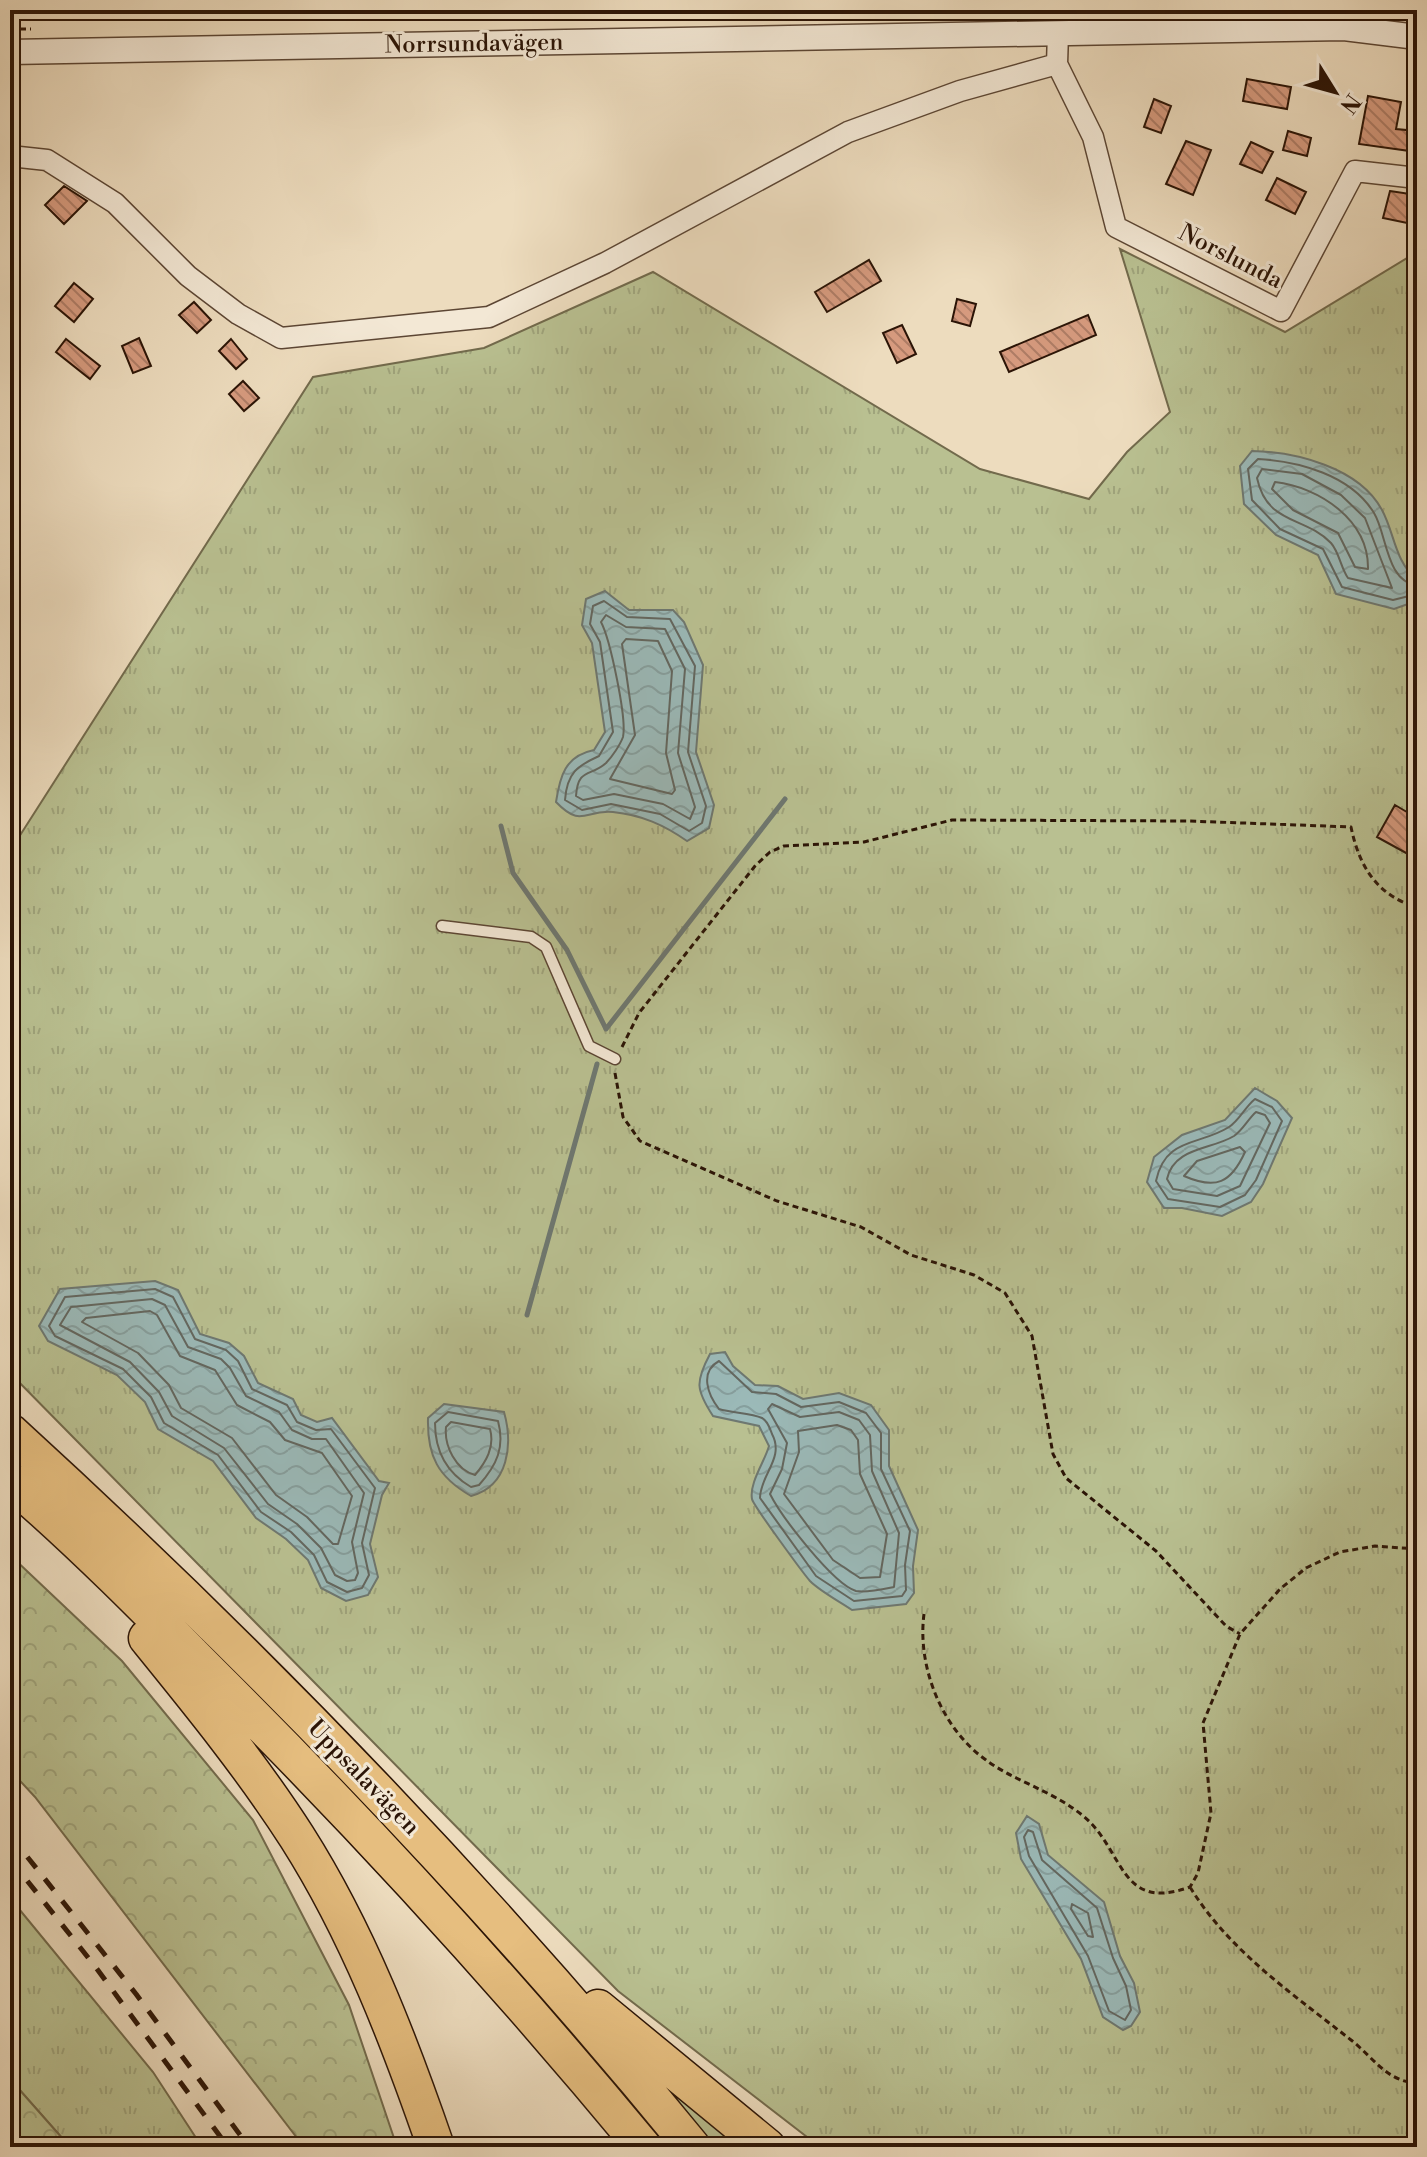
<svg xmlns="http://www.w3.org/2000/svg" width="1427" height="2157" font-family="'Libre Bodoni',serif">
  <defs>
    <pattern id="grass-tufts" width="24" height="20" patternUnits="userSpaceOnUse" patternTransform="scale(2)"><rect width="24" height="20" fill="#b9c091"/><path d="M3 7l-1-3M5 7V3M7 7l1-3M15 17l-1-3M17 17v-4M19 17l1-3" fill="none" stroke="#9fa47c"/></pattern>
    <pattern id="forest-crowns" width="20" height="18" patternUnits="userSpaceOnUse" patternTransform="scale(2)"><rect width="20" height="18" fill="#b9c091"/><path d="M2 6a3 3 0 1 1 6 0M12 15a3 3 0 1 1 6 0" fill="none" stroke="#9fa47c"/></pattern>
    <pattern id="water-waves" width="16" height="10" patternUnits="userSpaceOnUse" patternTransform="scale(2)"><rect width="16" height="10" fill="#9bbab9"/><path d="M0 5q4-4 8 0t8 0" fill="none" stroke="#869f9e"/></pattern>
    <pattern id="building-back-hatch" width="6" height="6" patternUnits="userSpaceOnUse" patternTransform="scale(2)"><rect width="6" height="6" fill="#d69a7e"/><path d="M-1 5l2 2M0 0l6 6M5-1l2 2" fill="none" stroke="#ae7c65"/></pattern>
  </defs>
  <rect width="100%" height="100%" fill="#eddcbe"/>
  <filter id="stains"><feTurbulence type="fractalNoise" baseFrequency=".0025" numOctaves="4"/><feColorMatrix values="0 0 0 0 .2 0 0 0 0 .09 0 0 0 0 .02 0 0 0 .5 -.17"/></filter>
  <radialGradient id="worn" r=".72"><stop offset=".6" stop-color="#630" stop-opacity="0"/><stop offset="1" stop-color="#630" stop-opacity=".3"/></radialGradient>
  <path fill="url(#grass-tufts)" stroke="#726a4c" stroke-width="2" d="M 1120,249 L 1285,332 L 1417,252 L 1417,2147 L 820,2147 L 618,1991 L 10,1373 L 10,851 L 313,377 L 484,348 L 653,272 L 980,469 L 1089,499 L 1127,452 L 1170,412 Z
    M 10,1898 L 153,2072 L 202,2147 L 70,2147 L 10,2079 Z
    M 638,2054 L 748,2147 L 715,2147 Z"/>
  <path fill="url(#forest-crowns)" stroke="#726a4c" stroke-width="2" d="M 10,1555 L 122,1661 L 253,1820 L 349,2005 L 397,2147 L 304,2147 L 35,1797 L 10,1770 Z
    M 10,2079 L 70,2147 L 10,2147 Z"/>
  <path fill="url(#water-waves)" stroke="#6e7871" stroke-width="2" d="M 1252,451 C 1295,452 1359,467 1382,510 C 1395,534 1394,560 1417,580 L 1414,589 L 1417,591 L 1417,646 C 1411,630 1414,616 1408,604 L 1394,609 L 1336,594 L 1318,555 L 1276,535 L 1244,504 L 1240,466 Z
    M 605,591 L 629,610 L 673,610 L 684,622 L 703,665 L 696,752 L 714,805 L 709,828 L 687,841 C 664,825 642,815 613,812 C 585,809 582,829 556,802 C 560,776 565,756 594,750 L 605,732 L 592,643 L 582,625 L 586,599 Z
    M 1255,1088 L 1277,1101 L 1292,1118 L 1263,1184 L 1251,1202 L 1222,1216 L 1182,1208 L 1164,1208 L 1147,1182 L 1154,1157 L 1182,1135 L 1225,1120 Z
    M 155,1281 L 178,1290 L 200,1334 L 229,1343 L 244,1356 L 258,1383 L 293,1399 L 301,1415 L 317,1422 L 332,1418 L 379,1481 L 389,1483 L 382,1495 L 370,1544 L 378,1577 L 368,1595 L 346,1601 L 321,1588 L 308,1560 L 286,1539 L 256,1518 L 213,1461 L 158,1429 L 145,1402 L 117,1375 L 48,1341 L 39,1326 L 60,1289 Z
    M 725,1352 L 733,1366 L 755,1385 L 778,1386 L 803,1399 L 839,1393 L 871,1405 L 889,1430 L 889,1466 L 918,1530 L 913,1566 L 914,1593 L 906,1604 L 852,1610 C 839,1601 821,1592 810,1581 C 803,1573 753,1505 752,1499 C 749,1483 765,1461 769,1446 L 759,1426 L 713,1416 C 696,1390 695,1382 710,1354 Z
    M 444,1404 L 504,1412 C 513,1444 509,1486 471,1496 C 438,1477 427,1456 428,1418 Z
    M 1027,1816 L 1039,1824 L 1048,1855 L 1104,1902 L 1120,1956 L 1134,1983 L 1140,2012 L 1131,2026 L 1123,2030 L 1103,2017 L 1081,1959 L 1021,1859 L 1016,1833 Z"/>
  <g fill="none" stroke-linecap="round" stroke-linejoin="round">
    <path stroke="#636760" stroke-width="2" d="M 1262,469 L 1302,474 L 1341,495 L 1365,518 L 1392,588 L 1348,578 C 1341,568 1339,552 1331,543 C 1305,516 1267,525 1257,478 Z
      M 1275,482 C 1319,487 1369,520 1368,569 L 1355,567 L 1338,533 L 1293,510 L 1272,489 Z
      M 1417,585 C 1386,582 1387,534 1374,513 C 1351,475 1298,461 1258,459 L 1248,469 L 1252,500 L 1280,529 L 1323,549 L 1342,587 L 1393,600 L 1409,596 L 1417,605
      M 604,601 L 627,617 L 670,619 L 695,666 L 688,752 L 706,806 L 702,823 L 689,831 L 660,814 L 611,804 L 582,810 L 565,800 C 567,773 577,766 599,756 L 613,732 L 600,642 L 590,624 L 593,606 Z
      M 606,615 L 626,627 L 665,629 L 685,669 L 678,753 L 695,807 L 690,819 L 663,804 L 614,794 L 583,800 L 576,796 C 578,767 591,777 606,763 C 612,757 620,745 623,737 C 627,718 610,639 601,622 Z
      M 626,639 L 658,641 L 672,671 L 666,753 L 675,790 L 672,794 L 610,779 L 635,735 L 622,644 Z
      M 1255,1099 L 1272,1107 L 1282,1121 L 1256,1180 L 1245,1195 L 1220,1207 L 1168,1199 L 1156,1181 C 1165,1137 1199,1146 1229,1127 C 1239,1121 1245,1107 1255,1099 Z
      M 1256,1112 L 1265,1115 L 1270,1123 L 1240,1186 L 1217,1196 L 1173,1189 L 1167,1179 C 1174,1147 1211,1150 1234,1136 C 1243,1130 1248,1119 1256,1112 Z
      M 1240,1147 L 1245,1152 C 1231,1183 1216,1190 1184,1176 L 1197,1161 Z
      M 155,1289 L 173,1297 L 195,1339 L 226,1350 L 238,1361 L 252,1389 L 287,1405 L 297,1422 L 316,1430 L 331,1429 L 375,1488 L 362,1543 L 369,1575 L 362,1588 L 347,1592 L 327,1582 L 314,1555 L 291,1532 L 261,1512 L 218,1455 L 164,1423 L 151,1397 L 123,1369 L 55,1336 L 49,1326 L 65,1297 Z
      M 152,1299 L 165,1305 L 188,1347 L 221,1359 L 230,1368 L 246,1396 L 279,1412 L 292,1430 L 312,1439 L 326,1439 L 364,1493 L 352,1542 L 358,1573 L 355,1580 L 347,1581 L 335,1575 L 321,1548 L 297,1524 L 268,1504 L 224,1448 L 172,1416 L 159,1392 L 130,1362 L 60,1325 L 71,1307 Z
      M 150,1311 L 157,1315 L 180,1356 L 215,1370 L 237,1405 L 270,1422 L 285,1440 L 322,1453 L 352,1496 L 338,1544 L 333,1544 L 307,1517 L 276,1495 L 232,1438 L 181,1408 L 169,1385 L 138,1353 L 82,1322 L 86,1318 Z
      M 719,1361 L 752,1392 L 776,1394 L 801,1407 L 839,1402 L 866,1413 L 881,1433 L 881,1469 L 910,1531 L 905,1565 L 906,1590 L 902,1596 L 854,1601 L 816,1576 L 760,1498 C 760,1475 785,1458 772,1434 C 770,1429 768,1421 762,1418 C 751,1413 732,1413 719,1409 C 708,1395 699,1372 719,1361 Z
      M 772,1404 L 800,1417 L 839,1412 L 859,1420 L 870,1435 L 872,1471 L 899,1533 L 894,1587 C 884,1589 866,1593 856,1591 C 833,1584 781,1516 770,1494 L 782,1469 L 787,1443 L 768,1409 Z
      M 448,1412 L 498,1421 C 505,1447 497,1465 479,1485 L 471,1487 C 447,1473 435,1451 435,1423 Z
      M 451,1422 L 490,1429 C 495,1447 486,1462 475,1475 C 456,1470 444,1446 446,1427 Z
      M 837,1425 L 851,1430 L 858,1440 L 860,1474 L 887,1534 L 880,1577 L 860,1578 L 833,1560 L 784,1494 L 799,1452 L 798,1431 Z
      M 1028,1830 L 1033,1832 L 1042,1860 L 1097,1908 L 1113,1958 L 1126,1986 L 1131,2010 L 1125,2020 L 1109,2011 L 1088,1956 L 1029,1856 L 1024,1837 Z
      M 1072,1904 L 1088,1913 L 1093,1937 L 1088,1936 L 1071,1909 Z"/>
    <path stroke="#6e7871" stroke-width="5" d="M 501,826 L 513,873 L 567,950 L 606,1029 L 785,799
      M 527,1315 L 597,1064"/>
  </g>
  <path fill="url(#building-back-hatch)" stroke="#2b1406" stroke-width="2" d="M 1247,79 L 1291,87 L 1287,109 L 1243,101 Z
    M 1368,96 L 1401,102 L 1396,129 L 1417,131 L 1417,152 L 1359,144 Z
    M 1154,99 L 1171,106 L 1161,133 L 1144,127 Z
    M 1288,131 L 1311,138 L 1307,156 L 1283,150 Z
    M 1186,141 L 1211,150 L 1193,195 L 1166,184 Z
    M 1251,142 L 1273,152 L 1262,173 L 1240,164 Z
    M 1277,178 L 1306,192 L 1295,214 L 1266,200 Z
    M 64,186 L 87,201 L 64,224 L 45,205 Z
    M 1390,191 L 1417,195 L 1417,225 L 1383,218 Z
    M 869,260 L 881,281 L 827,312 L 815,292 Z
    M 74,283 L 93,299 L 74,322 L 55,306 Z
    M 957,299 L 976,304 L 970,326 L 952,321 Z
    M 194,302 L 211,320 L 197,333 L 179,315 Z
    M 1088,315 L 1096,335 L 1009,372 L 1000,352 Z
    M 902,325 L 916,354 L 897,363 L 883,333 Z
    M 139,338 L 151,366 L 133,373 L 122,346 Z
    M 66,339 L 100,366 L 90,379 L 56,352 Z
    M 231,339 L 247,359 L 236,369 L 219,351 Z
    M 243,381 L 259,398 L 244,411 L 229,394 Z
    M 1395,805 L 1417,818 L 1417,859 L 1377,837 Z"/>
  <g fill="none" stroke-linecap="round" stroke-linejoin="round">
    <defs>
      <path id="service" d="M 442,926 L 531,937 L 546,947 L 589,1046 L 615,1059"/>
      <path id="minor" d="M 1057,64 L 1093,137 L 1116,227 L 1281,311 L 1355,171 L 1417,178
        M 10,156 L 47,160 L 115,203 L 188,276 L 238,314 L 281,338 L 489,317 L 605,263 L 848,132 L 960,91 L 1057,64 L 1058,33"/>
      <path id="tertiary" d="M 10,52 L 1344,28 L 1417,37"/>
      <path id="motorway" d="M 10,1432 C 253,1654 483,1891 692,2147
        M 10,1481 C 82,1543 149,1611 215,1678 C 365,1827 508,1984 643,2147
        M 147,1638 C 199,1702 252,1767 297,1837 C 358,1933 399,2040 436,2147
        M 598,2008 L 767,2147"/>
    </defs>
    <use href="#service" stroke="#5c4634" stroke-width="13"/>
    <use href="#minor" stroke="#5c4634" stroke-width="23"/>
    <use href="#tertiary" stroke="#5c4634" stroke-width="27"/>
    <use href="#motorway" stroke="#2b1406" stroke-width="39"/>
    <path stroke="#2b1406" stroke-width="3" stroke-dasharray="6 4" stroke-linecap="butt" d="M 630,18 L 958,12
      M 10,29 L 31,29
      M 622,1047 L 639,1013 L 755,866 L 770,852 L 784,846 L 864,842 L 952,820 L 1189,821 L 1351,827 C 1359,866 1377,896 1417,907
      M 615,1073 L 623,1117 L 640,1141 L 777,1201 L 861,1227 L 911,1255 L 974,1275 L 1005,1293 L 1032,1336 L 1053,1454 L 1066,1478 L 1156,1551 L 1226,1626 L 1240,1634
      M 924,1614 C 917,1667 942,1729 986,1760 C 1014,1781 1051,1790 1082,1815 C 1125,1849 1118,1913 1190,1887 L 1198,1873 L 1211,1813 L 1203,1723 L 1240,1634 L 1280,1589 L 1306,1568 L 1340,1552 L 1375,1546 L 1417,1549
      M 1190,1887 C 1229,1951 1293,1994 1351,2040 C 1373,2057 1387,2082 1417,2083"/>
    <use href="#service" stroke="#f3e8d5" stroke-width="10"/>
    <use href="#minor" stroke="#f3e8d5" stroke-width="20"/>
    <use href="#tertiary" stroke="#f3e8d5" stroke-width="24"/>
    <use href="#motorway" stroke="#e6be7f" stroke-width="36"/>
    <path stroke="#2b1406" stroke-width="5" stroke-dasharray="14 14" stroke-linecap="butt" d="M 10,1835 L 136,1994 L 249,2147
      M 10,1859 L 94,1965 L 228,2147"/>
  </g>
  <g text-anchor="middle" stroke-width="6" stroke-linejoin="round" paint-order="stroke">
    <g font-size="24" fill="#2b1406" stroke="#f3e8d5">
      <text transform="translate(474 43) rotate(-1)" y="8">Norrsundavägen</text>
      <text transform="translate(1231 256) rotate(27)" y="8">Norslunda</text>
      <text transform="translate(364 1777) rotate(46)" y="8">Uppsalavägen</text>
    </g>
  </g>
  <rect width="1427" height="2157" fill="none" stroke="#eddcbe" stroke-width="40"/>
  <rect x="12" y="12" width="1403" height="2133" fill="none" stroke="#2b1406" stroke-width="4"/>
  <rect x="20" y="20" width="1387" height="2117" fill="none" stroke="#2b1406" stroke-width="2"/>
  <g transform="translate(1335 92) rotate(127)" stroke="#f3e8d5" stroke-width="6" paint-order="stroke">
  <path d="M0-6L14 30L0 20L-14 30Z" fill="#2b1406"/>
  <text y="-12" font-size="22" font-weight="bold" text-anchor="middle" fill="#2b1406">N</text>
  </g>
  <rect width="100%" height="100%" filter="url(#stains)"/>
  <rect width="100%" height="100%" fill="url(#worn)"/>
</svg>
